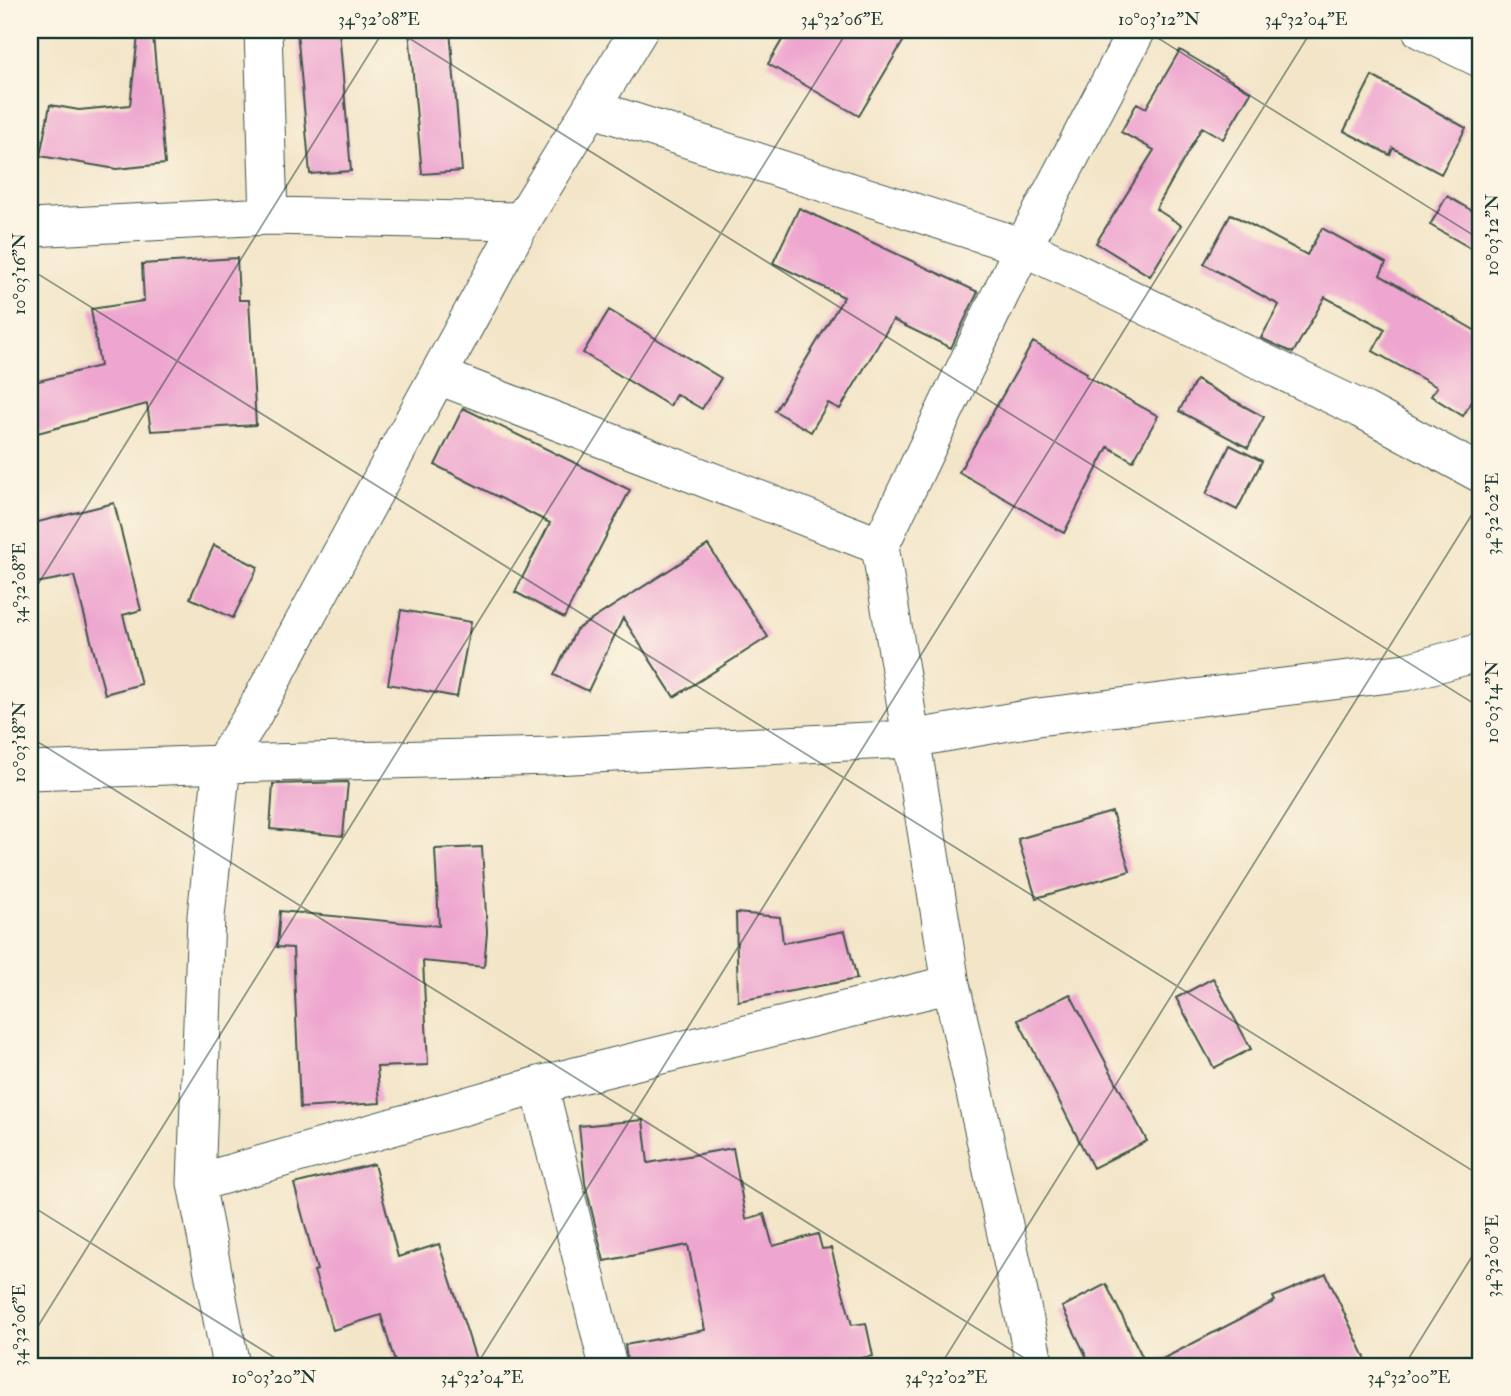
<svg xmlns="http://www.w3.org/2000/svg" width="1511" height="1396" font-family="'IM FELL Double Pica',serif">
  <rect width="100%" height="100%" fill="#fcf5e5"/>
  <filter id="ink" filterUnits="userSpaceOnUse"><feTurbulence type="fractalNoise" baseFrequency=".0143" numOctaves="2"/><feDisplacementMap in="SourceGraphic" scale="14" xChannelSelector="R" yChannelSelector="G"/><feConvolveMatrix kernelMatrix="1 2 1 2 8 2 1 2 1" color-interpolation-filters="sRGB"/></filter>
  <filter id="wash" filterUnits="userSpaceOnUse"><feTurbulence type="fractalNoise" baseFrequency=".00686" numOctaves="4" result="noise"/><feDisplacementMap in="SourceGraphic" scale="28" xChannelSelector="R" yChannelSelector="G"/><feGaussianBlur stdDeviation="1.57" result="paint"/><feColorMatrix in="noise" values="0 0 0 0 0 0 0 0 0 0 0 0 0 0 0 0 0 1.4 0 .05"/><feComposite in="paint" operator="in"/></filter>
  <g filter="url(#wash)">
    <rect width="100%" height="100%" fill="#f3e5c8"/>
    <g id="blocks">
      <path fill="#eea5cf" d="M 297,30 L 339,30 L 351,171 L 310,174 Z
        M 409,30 L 450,30 L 462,171 L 422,174 Z
        M 788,30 L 910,30 L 859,116 L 768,64 Z
        M 138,36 L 153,36 L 165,164 L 116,169 L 40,156 L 50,105 L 79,110 L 130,105 Z
        M 1180,50 L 1251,92 L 1223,139 L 1202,127 L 1156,209 L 1181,225 L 1150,276 L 1096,243 L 1154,150 L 1121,132 L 1137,103 L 1146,108 Z
        M 1372,76 L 1466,128 L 1441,174 L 1393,148 L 1390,155 L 1344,131 Z
        M 1447,196 L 1481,216 L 1481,254 L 1430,225 Z
        M 799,208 L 978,292 L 951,348 L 893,320 L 840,409 L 828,403 L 811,432 L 775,411 L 844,297 L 773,263 Z
        M 1231,214 L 1307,255 L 1322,228 L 1386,263 L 1380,275 L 1481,334 L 1481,386 L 1463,416 L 1431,396 L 1437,387 L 1373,351 L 1385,329 L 1325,297 L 1293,353 L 1261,338 L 1279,305 L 1204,264 Z
        M 237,258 L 239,300 L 249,300 L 256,425 L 151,431 L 147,404 L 30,435 L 30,383 L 100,366 L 91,309 L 144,301 L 142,264 Z
        M 609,310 L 721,378 L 702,409 L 676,394 L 670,406 L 583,353 Z
        M 1033,342 L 1087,373 L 1086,376 L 1158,416 L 1133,461 L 1108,447 L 1064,533 L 959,472 Z
        M 1196,380 L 1264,417 L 1248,448 L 1179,411 Z
        M 463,408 L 630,490 L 564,618 L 515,592 L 550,523 L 435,465 Z
        M 1230,445 L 1262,461 L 1237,510 L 1206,494 Z
        M 114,503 L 141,610 L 123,615 L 141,684 L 105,694 L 74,576 L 30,584 L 30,524 Z
        M 214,545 L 258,567 L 233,618 L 190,598 Z
        M 708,545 L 768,637 L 674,697 L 623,618 L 588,691 L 554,675 L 576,630 Z
        M 401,610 L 471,622 L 457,697 L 388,684 Z
        M 348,782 L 343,836 L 270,829 L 273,784 Z
        M 1112,812 L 1130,871 L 1036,898 L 1018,839 Z
        M 482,847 L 487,932 L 484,967 L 423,961 L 428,1065 L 377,1067 L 380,1103 L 300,1108 L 293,948 L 277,947 L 280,911 L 439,926 L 435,849 Z
        M 736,913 L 780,917 L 783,943 L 845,931 L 857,979 L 738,1001 Z
        M 1213,978 L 1251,1049 L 1214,1068 L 1176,998 Z
        M 1070,994 L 1147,1141 L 1093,1168 L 1018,1020 Z
        M 643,1120 L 648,1163 L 733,1148 L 746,1219 L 764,1214 L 773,1246 L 818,1234 L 822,1249 L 831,1248 L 852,1325 L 866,1323 L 873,1356 L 819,1366 L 628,1366 L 625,1345 L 705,1330 L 688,1245 L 604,1261 L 585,1183 L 579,1126 Z
        M 374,1164 L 398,1257 L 439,1244 L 478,1366 L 396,1366 L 381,1315 L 333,1330 L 314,1271 L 317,1270 L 294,1184 Z
        M 1326,1274 L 1369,1366 L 1149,1366 L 1275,1301 L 1273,1297 Z
        M 1106,1284 L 1147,1366 L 1091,1366 L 1062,1307 Z"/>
    </g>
  </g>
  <g filter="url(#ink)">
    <use href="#blocks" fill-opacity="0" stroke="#3f564a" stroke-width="2"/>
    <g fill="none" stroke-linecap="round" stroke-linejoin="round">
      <defs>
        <path id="minor" d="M 263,30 L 269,216
          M 1421,30 L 1481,59
          M 591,108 L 1023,247 L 1361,409 L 1481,474
          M 30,228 L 269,216 L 522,221
          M 439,376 L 880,546 L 951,984 L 1035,1366
          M 880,546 L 1023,247 L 1137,30
          M 30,771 L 222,764 L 252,717 L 522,221 L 639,30
          M 539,1085 L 608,1366
          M 196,1183 L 539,1085 L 951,984
          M 231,1366 L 196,1183 L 206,916 L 222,764 L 552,756 L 910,739 L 1038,717 L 1406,672 L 1481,652"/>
      </defs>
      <use href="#minor" stroke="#3f564a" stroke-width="39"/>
      <use href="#minor" stroke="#fff" stroke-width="37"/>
    </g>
  </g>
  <path fill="none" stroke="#1f3d34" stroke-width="2" stroke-opacity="0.45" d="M 396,30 L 1481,708M 1145,30 L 1481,240M 30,269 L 1481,1176M 30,597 L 384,30M 30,737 L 1037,1366M 30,1205 L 288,1366M 30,1339 L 848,30M 476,1366 L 1312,30M 940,1366 L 1481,500M 1404,1366 L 1481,1242"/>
  <rect width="1511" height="1396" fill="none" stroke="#fcf5e5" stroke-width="77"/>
  <rect x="38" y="38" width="1434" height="1320" fill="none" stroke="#1f3d34" stroke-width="2.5"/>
  <g font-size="18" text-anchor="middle" fill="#1f3d34">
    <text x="379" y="25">34°32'08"E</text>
    <text x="842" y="25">34°32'06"E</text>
    <text x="1159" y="25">10°03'12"N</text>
    <text x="1306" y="25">34°32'04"E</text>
    <text transform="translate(1492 235) rotate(-90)" y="6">10°03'12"N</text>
    <text transform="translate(19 274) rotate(-90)" y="6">10°03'16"N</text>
    <text transform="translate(1492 514) rotate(-90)" y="6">34°32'02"E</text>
    <text transform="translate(19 583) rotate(-90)" y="6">34°32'08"E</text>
    <text transform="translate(1492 702) rotate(-90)" y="6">10°03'14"N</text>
    <text transform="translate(19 742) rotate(-90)" y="6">10°03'18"N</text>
    <text transform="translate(1492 1256) rotate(-90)" y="6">34°32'00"E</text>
    <text transform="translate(19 1325) rotate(-90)" y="6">34°32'06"E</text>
    <text x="274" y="1383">10°03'20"N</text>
    <text x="482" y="1383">34°32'04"E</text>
    <text x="946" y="1383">34°32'02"E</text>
    <text x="1409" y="1383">34°32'00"E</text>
  </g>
</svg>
